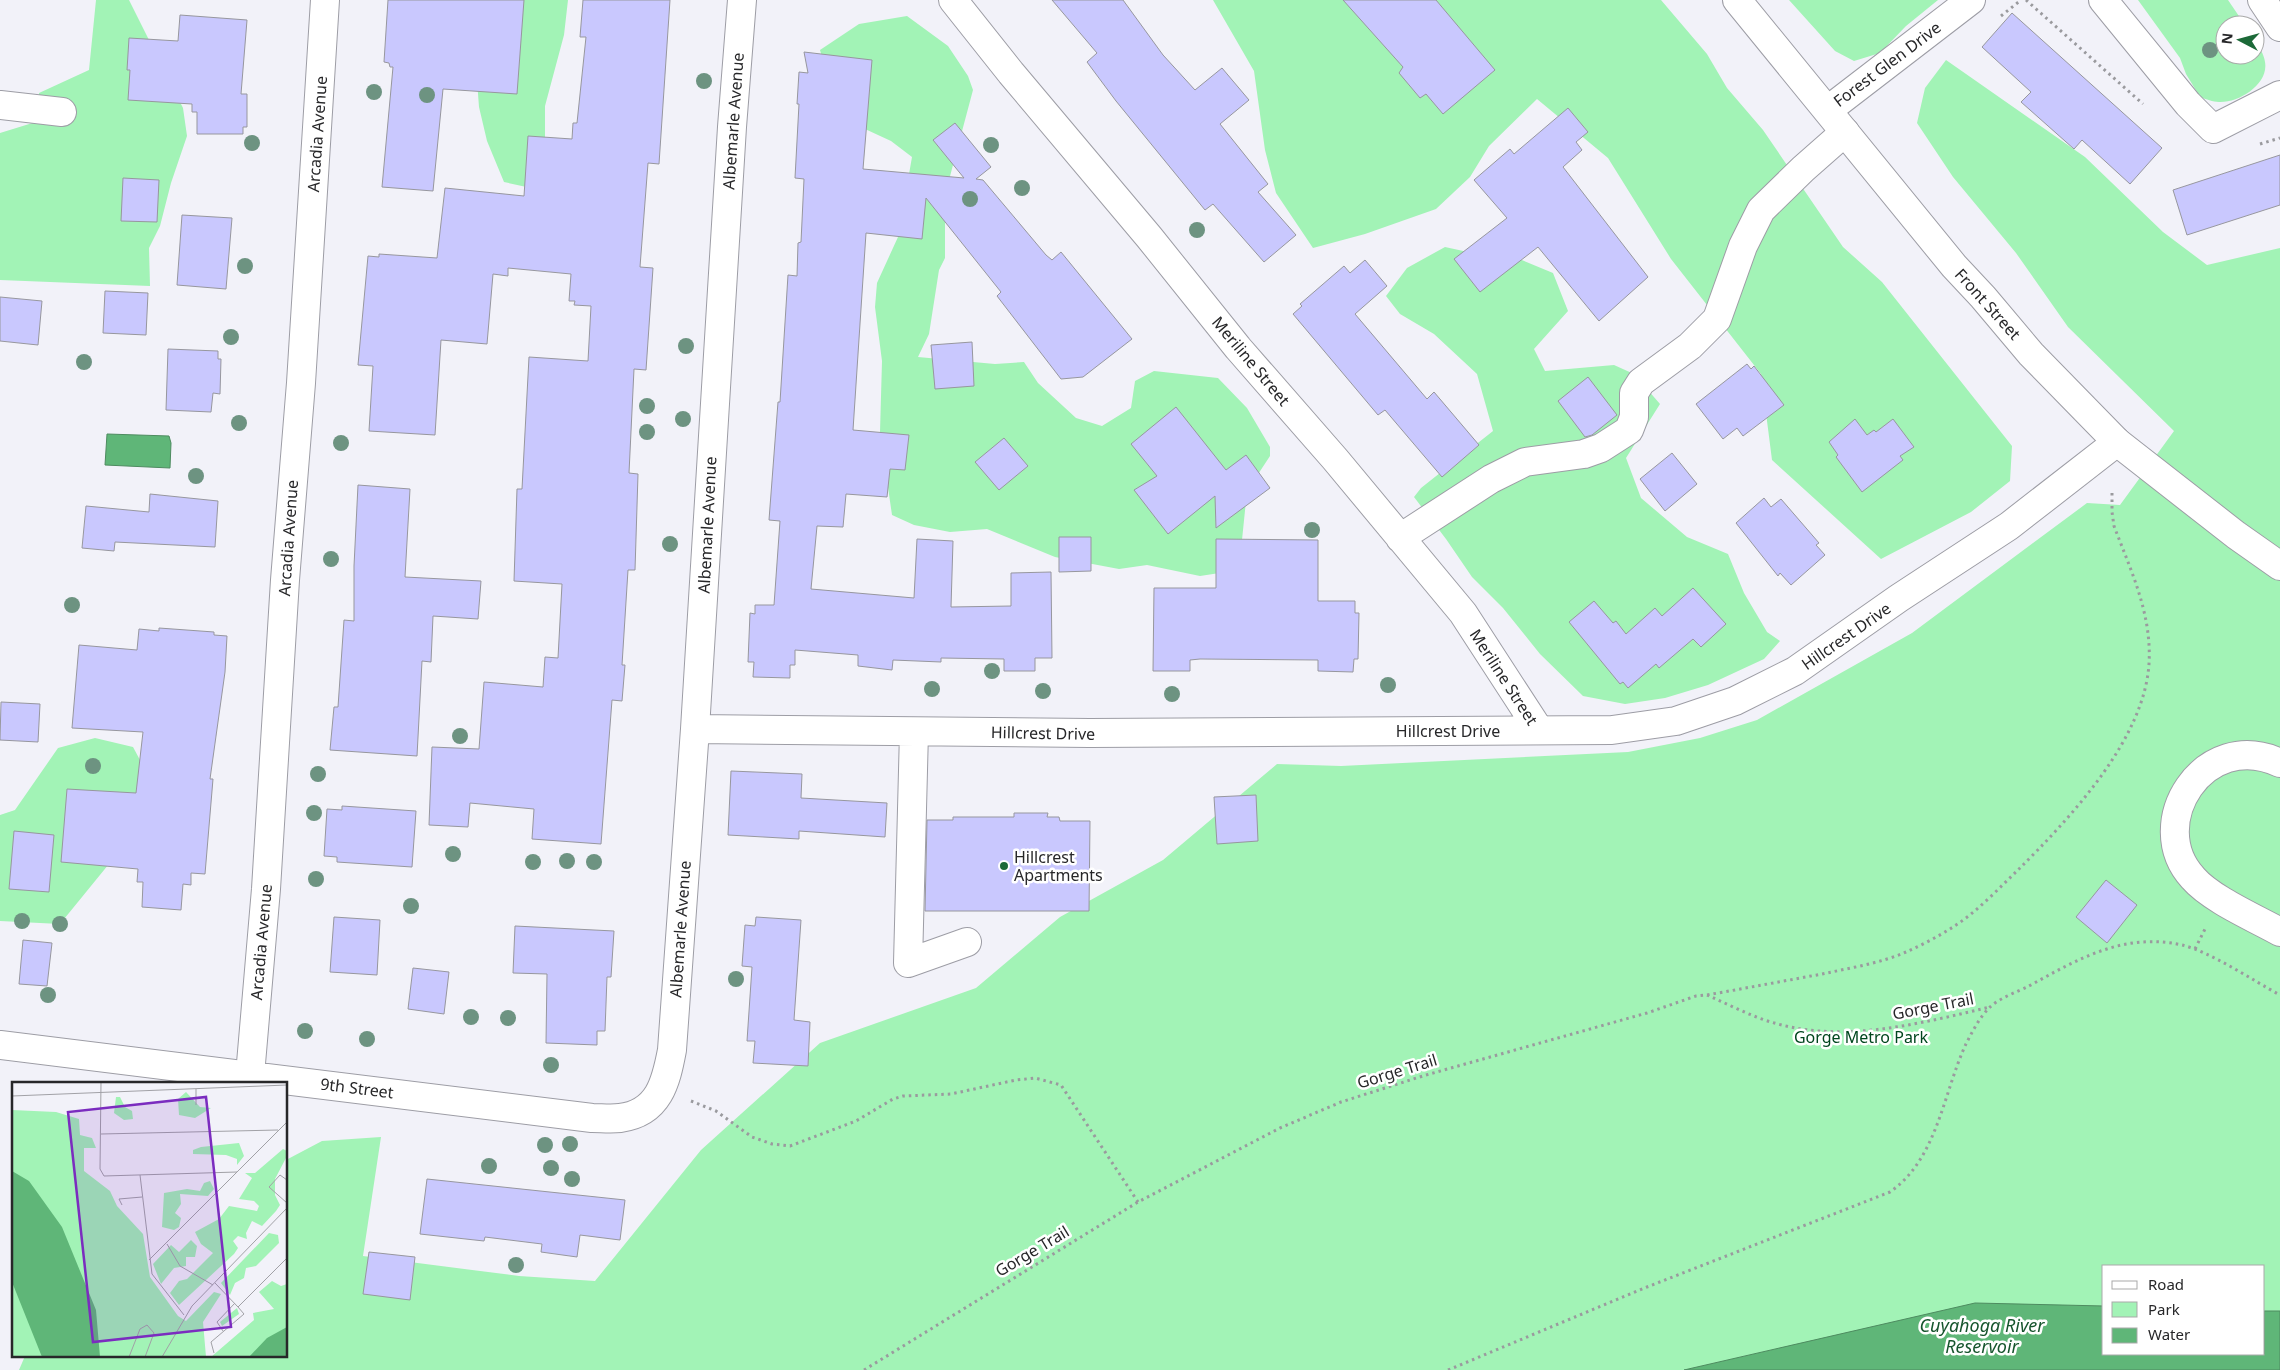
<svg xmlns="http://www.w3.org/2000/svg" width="2280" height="1370" font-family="'Noto Sans',sans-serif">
  <rect width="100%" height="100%" fill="#f2f2f9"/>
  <path fill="#a2f3b6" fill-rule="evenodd" d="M 96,0 L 129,0 L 183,108 L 187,136 L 171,183 L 160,226 L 149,248 L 150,286 L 0,280 L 0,133 L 39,121 L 39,93 L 89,70 Z
    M 471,0 L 568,0 L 564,35 L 545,106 L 545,191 L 504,182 L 487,141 L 479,107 Z
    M 1213,0 L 1661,0 L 1707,54 L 1727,88 L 1763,130 L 1843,247 L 1882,282 L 2012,446 L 2010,481 L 1971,512 L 1881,559 L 1772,460 L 1761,374 L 1671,259 L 1608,158 L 1537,99 L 1489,146 L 1470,177 L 1436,209 L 1365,234 L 1313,248 L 1276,193 L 1265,150 L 1254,71 Z
    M 1789,0 L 1938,0 L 1906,26 L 1880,53 L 1854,61 L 1835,51 Z
    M 2138,0 L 2228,0 L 2245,25 L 2225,25 L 2225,55 L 2255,55 L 2255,40 C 2259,47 2264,54 2265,62 C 2269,84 2239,103 2219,102 C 2213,102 2206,99 2200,97 L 2186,74 L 2180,58 Z
    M 907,16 L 948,46 L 968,76 L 973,90 L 945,195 L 945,258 L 939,270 L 929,334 L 918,357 L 995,364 L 1024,362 L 1038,383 L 1076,418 L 1102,426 L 1131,408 L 1135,381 L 1154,371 L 1218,378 L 1247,408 L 1270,447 L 1270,456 L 1247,491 L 1242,540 L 1226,572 L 1200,576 L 1147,565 L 1119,569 L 1055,557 L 987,529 L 950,532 L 914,525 L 892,515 L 880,432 L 882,361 L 875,307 L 877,283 L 898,237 L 912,157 L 891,141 L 839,117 L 820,50 L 859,24 Z
    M 1946,60 L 2085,157 L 2163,232 L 2207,265 L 2280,248 L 2280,1370 L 19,1370 L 25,1356 L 286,1356 L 286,1160 L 322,1141 L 381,1137 L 363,1256 L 519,1276 L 595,1281 L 701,1150 L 820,1043 L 976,988 L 1060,917 L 1163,860 L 1277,764 L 1341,766 L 1628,752 L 1700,738 L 1757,720 L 1912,633 L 2087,503 L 2120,505 L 2174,431 L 2068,327 L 2016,253 L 1953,177 L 1917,123 L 1925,88 ZM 2104,1266 L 2264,1266 L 2264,1354 L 2104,1354 Z
    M 1445,247 L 1477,254 L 1512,256 L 1553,273 L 1568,311 L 1534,349 L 1545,371 L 1614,365 L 1634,374 L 1660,404 L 1626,458 L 1641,498 L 1687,537 L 1728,554 L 1744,593 L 1767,632 L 1780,641 L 1764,659 L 1708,685 L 1665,698 L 1625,704 L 1583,696 L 1540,654 L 1503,608 L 1472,577 L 1446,539 L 1414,497 L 1421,488 L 1493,431 L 1477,374 L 1434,334 L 1400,314 L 1386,296 L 1407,268 Z
    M 95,738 L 133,747 L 140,760 L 135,832 L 60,924 L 0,921 L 0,815 L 15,810 L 58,748 Z"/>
  <path fill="#5fb678" stroke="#4e8b60" d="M 107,434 L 169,436 L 171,443 L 170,468 L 105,465 Z
    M 1975,1303 L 2104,1306 L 2104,1354 L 2264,1354 L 2264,1311 L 2280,1311 L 2280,1370 L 1684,1370 Z"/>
  <path fill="#c9c8fe" stroke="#97979e" d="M 388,0 L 524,0 L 517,94 L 443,89 L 433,191 L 382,187 L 393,67 L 390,67 L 389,63 L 384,62 Z
    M 583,0 L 670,0 L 659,164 L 648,163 L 640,267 L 653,268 L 646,370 L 634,369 L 629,473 L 638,474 L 635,570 L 628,570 L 622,665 L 625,665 L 622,701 L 612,700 L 601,844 L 532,839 L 534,809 L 470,803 L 468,827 L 429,825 L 432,747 L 479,749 L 484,682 L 543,687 L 545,657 L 558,658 L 562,584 L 514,581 L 517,489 L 522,489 L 529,357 L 588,361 L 591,306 L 574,305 L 575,301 L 569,301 L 571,274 L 508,268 L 508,276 L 493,274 L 487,344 L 441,340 L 435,435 L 369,431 L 373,366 L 358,365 L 368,256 L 379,257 L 379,254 L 437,258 L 445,188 L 524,196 L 528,136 L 572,139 L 573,123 L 577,123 L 586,37 L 580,37 Z
    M 1052,0 L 1123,0 L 1163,55 L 1195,90 L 1222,68 L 1249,100 L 1220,124 L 1268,184 L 1258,192 L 1296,235 L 1264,262 L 1213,204 L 1205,210 L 1116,101 L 1087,62 L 1097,53 Z
    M 1343,0 L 1436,0 L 1495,70 L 1443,114 L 1426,94 L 1420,98 L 1399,73 L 1403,67 Z
    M 2012,13 L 2162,148 L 2130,184 L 2082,140 L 2074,149 L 2021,102 L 2031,92 L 1982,47 Z
    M 180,15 L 247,20 L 241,94 L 247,94 L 247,127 L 243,127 L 243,134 L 197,134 L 197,112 L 192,112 L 192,104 L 128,100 L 130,70 L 127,70 L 129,38 L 178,41 Z
    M 804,52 L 872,60 L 863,169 L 964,178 L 933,140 L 955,123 L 991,167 L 976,179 L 983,180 L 1046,255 L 1052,260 L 1061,252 L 1132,339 L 1083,377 L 1061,379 L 997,296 L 1001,292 L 926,198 L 922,239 L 866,233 L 853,430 L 909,435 L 905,470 L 890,469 L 887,497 L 846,494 L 843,527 L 817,526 L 811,589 L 914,598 L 917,539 L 953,541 L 951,607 L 1011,606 L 1011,573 L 1051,572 L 1052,658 L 1035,658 L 1035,671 L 1004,671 L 1004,659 L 941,658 L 941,662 L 893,660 L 892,670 L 858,666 L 858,655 L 795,650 L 795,665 L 790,665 L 790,678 L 753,677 L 754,662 L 748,662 L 750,613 L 755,614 L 755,605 L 774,605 L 780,521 L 769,520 L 778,402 L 780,402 L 788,275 L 797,276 L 798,243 L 801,242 L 804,179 L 795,178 L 799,104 L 797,104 L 799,72 L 808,73 Z
    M 1568,108 L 1588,132 L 1576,142 L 1582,150 L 1563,167 L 1648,277 L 1599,321 L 1538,247 L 1480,292 L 1454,259 L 1507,218 L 1474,180 L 1510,149 L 1514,154 Z
    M 2280,155 L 2280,205 L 2187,235 L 2173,190 Z
    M 123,178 L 159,180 L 157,222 L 121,221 Z
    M 182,215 L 232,218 L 226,289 L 177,285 Z
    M 1365,260 L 1387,286 L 1355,314 L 1427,399 L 1434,392 L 1479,445 L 1442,477 L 1385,410 L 1378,415 L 1293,314 L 1302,306 L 1300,304 L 1344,266 L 1350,273 Z
    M 105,291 L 148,293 L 146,335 L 103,333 Z
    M 0,297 L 42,301 L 38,345 L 0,341 Z
    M 972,342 L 974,386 L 935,389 L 931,345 Z
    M 168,349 L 218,351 L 218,359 L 221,359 L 220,394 L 213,393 L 211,412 L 166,410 Z
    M 1747,364 L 1751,369 L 1754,366 L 1784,405 L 1743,436 L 1737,428 L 1723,439 L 1696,404 Z
    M 1588,377 L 1617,415 L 1592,435 L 1585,437 L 1558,401 Z
    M 1176,407 L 1226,470 L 1246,455 L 1270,488 L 1216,528 L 1215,496 L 1168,534 L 1134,490 L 1157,476 L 1131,444 Z
    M 1855,419 L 1867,435 L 1874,430 L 1876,432 L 1893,419 L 1914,447 L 1900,456 L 1903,460 L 1862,492 L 1836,457 L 1838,455 L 1829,442 Z
    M 1004,438 L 1028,466 L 999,490 L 975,462 Z
    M 1672,453 L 1697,484 L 1665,511 L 1640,479 Z
    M 358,485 L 410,489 L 405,577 L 481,581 L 478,619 L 433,616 L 431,662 L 422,661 L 417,756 L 330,750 L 334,707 L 338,707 L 344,620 L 354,621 L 354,566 Z
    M 150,494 L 218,501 L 215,547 L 115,542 L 114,551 L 82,548 L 86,506 L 149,512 Z
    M 1764,498 L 1771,507 L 1781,499 L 1819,543 L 1816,545 L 1825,555 L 1791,585 L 1780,573 L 1778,576 L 1736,523 Z
    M 1059,537 L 1091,537 L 1091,571 L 1059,572 Z
    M 1216,539 L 1318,540 L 1318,601 L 1355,601 L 1355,613 L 1359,613 L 1358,659 L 1354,659 L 1353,672 L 1318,671 L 1318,660 L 1200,659 L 1190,660 L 1190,671 L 1153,671 L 1154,588 L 1216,588 Z
    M 1693,588 L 1726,624 L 1701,647 L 1693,639 L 1659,668 L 1656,664 L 1628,688 L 1623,682 L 1620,684 L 1569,622 L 1594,601 L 1613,623 L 1616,621 L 1626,634 L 1655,608 L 1662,616 Z
    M 159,628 L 214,632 L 214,635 L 227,636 L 225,672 L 210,779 L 213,779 L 205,874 L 191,873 L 191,885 L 183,884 L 181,910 L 142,907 L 143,882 L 137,882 L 138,869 L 61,862 L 67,789 L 136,793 L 143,732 L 72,728 L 79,645 L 137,650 L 139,629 L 159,631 Z
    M 1,702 L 40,704 L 38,742 L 0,740 Z
    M 731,771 L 802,774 L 801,798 L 887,803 L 885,837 L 799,831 L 799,839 L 728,835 Z
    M 1256,795 L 1258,841 L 1217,844 L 1214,797 Z
    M 342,806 L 416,811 L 412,867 L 337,862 L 337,857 L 324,856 L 327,809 L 342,810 Z
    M 1014,813 L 1048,813 L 1047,817 L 1059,817 L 1060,821 L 1090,821 L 1089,911 L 925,911 L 927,820 L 953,820 L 953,817 L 1014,817 Z
    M 14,831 L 54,835 L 49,892 L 9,889 Z
    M 2106,880 L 2137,905 L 2107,943 L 2076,917 Z
    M 334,917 L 380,920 L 377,975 L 330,972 Z
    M 756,917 L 801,920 L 794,1020 L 810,1022 L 808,1066 L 753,1063 L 755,1041 L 747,1041 L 752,967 L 742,966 L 745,925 L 755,926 Z
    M 515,926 L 614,931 L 611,977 L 607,977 L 605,1031 L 597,1031 L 597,1045 L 546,1043 L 547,974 L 513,973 Z
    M 23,940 L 52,943 L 47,986 L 19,984 Z
    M 413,968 L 449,972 L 444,1014 L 408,1009 Z
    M 427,1179 L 625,1200 L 620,1240 L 580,1235 L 577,1257 L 541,1252 L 542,1244 L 485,1237 L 484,1241 L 420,1234 Z
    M 369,1252 L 415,1257 L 410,1300 L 363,1294 Z"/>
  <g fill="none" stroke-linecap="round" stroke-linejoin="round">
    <defs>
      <path id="minor" d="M 953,0 L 1011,73 L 1149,237 L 1238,348 L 1335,459 L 1463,613 L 1539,730
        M 2103,0 L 2188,104 L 2213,129 L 2280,95
        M 2262,0 L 2280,27
        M 0,105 L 62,112
        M 1828,110 L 1971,0
        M 1400,538 L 1491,479 L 1525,462 L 1584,454 L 1601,448 L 1629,430 L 1634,417 L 1634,393 L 1641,382 L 1690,346 L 1717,319 L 1743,246 L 1761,210 L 1803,169 L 1845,132
        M 695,729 L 1090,733 L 1612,730 L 1676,721 L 1735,701 L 1795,671 L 1899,598 L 2009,526 L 2117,442
        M 914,732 L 908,963 L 967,942
        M 2280,763 C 2204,727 2143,824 2193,878 C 2211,899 2255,918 2280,932
        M 0,1045 L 592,1118 C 601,1118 611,1119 620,1118 C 659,1113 666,1082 672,1050 L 695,729 L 732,127 L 742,0
        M 250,1075 L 266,889 L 285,580 L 301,383 L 325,0"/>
      <path id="major" d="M 1737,0 L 1954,266 L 1983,297 L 2031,354 L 2117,442 L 2236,535 L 2280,566"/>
    </defs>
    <use href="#minor" stroke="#9d9da5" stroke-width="30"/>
    <use href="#major" stroke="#9d9da5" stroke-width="30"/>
    <path stroke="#9a9a9e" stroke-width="3" stroke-dasharray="2.5 4" stroke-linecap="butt" d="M 2026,0 L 2143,104
      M 2001,16 L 2021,0
      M 2260,144 L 2280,138
      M 2195,949 L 2206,927
      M 1707,995 C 1746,988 1784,981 1822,974 C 1850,968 1881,963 1906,952 C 1922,945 1939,936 1953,927 C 1977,912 1998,889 2018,870 C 2070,818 2144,740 2149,664 C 2152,614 2131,571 2114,526 L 2112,512 L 2112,489
      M 691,1101 L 716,1111 L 752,1137 L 772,1144 L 790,1146 L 856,1121 L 893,1099 L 903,1096 L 951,1094 L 1016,1080 L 1035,1078 L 1061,1085 L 1138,1202
      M 864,1370 L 1138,1202 L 1280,1128 L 1341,1102 L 1426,1075 L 1647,1013 L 1696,996 L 1707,995 C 1730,1005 1754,1018 1778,1024 C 1847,1043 1922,1023 1990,1007
      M 1448,1370 L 1647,1287 L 1890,1192 C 1937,1159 1943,1095 1965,1046 C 1971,1034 1979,1018 1989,1008 C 1999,998 2017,992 2029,986 C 2078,959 2124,932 2182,945 C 2211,952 2252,980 2280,995"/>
    <use href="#minor" stroke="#fff" stroke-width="28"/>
    <use href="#major" stroke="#fff" stroke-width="28"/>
  </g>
  <g fill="#6d9381">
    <circle cx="2210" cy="50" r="8"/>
    <circle cx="704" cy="81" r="8"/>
    <circle cx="374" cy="92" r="8"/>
    <circle cx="427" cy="95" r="8"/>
    <circle cx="252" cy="143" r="8"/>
    <circle cx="991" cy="145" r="8"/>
    <circle cx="1022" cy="188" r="8"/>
    <circle cx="970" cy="199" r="8"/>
    <circle cx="1197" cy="230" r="8"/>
    <circle cx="245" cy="266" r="8"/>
    <circle cx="231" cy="337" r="8"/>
    <circle cx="686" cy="346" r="8"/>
    <circle cx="84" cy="362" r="8"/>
    <circle cx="647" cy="406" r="8"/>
    <circle cx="683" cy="419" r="8"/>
    <circle cx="239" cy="423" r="8"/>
    <circle cx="647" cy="432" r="8"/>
    <circle cx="341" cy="443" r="8"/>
    <circle cx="196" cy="476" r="8"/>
    <circle cx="1312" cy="530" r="8"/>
    <circle cx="670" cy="544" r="8"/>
    <circle cx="331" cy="559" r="8"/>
    <circle cx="72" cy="605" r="8"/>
    <circle cx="992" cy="671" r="8"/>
    <circle cx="1388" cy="685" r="8"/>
    <circle cx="932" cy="689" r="8"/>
    <circle cx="1043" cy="691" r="8"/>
    <circle cx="1172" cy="694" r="8"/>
    <circle cx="460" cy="736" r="8"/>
    <circle cx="93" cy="766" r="8"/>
    <circle cx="318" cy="774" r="8"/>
    <circle cx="314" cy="813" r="8"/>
    <circle cx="453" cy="854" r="8"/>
    <circle cx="567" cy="861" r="8"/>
    <circle cx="533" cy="862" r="8"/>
    <circle cx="594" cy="862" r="8"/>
    <circle cx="316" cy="879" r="8"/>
    <circle cx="411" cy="906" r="8"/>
    <circle cx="22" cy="921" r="8"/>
    <circle cx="60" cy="924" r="8"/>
    <circle cx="736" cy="979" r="8"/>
    <circle cx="48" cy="995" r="8"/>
    <circle cx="471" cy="1017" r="8"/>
    <circle cx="508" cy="1018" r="8"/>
    <circle cx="305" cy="1031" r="8"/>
    <circle cx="367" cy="1039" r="8"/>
    <circle cx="551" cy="1065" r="8"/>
    <circle cx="570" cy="1144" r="8"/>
    <circle cx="545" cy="1145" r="8"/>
    <circle cx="489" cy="1166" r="8"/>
    <circle cx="551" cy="1168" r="8"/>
    <circle cx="572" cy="1179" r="8"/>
    <circle cx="516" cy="1265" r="8"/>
  </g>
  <circle fill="#1c6938" stroke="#fff" stroke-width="2" cx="1004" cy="866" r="5"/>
  <g text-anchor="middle" stroke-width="5" stroke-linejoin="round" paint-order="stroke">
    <g font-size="16" fill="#272729" stroke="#fff">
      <text transform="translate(1887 64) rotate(-37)" y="6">Forest Glen Drive</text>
      <text transform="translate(733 121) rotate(-86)" y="6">Albemarle Avenue</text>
      <text transform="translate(317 134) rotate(-86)" y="6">Arcadia Avenue</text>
      <text transform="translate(1988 304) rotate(48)" y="6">Front Street</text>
      <text transform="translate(1251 361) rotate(50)" y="6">Meriline Street</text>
      <text transform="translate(707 525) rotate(-87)" y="6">Albemarle Avenue</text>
      <text transform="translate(288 538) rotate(-86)" y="6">Arcadia Avenue</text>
      <text transform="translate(1846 636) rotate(-35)" y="6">Hillcrest Drive</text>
      <text transform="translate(1504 677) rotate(57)" y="6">Meriline Street</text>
      <text x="1448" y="737">Hillcrest Drive</text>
      <text transform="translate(1043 733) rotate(1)" y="6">Hillcrest Drive</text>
      <text transform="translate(680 929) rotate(-86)" y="6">Albemarle Avenue</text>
      <text transform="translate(261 942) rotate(-85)" y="6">Arcadia Avenue</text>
      <text transform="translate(1933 1006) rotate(-11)" y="6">Gorge Trail</text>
      <text transform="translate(1397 1071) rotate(-17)" y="6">Gorge Trail</text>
      <text transform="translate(357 1088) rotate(7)" y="6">9th Street</text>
      <text transform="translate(1032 1251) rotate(-31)" y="6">Gorge Trail</text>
    </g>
    <g font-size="16" fill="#272729" stroke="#fff" text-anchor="start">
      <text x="1014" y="863">Hillcrest<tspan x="1014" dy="18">Apartments</tspan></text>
    </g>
    <g font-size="16" fill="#00461e" stroke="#fff">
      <text x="1861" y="1043">Gorge Metro Park</text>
    </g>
    <g font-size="18" font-style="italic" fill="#16552d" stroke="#fff">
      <text x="1982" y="1332">Cuyahoga River<tspan x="1982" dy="21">Reservoir</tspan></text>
    </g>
  </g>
  <g transform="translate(12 1082)">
    <rect width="275" height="275" fill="#f2f2f9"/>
    <path d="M 174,10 L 188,25 L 199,26 L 183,36 L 167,33 L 166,17 ZM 104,15 L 108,15 L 113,25 L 120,29 L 121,37 L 112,38 L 102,31 ZM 0,28 L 44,30 L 67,37 L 68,53 L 80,56 L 84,66 L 72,66 L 72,89 L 98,109 L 105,124 L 131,152 L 138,195 L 166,234 L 174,239 L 202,210 L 209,212 L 191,240 L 194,275 L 0,275 ZM 227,61 L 232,74 L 225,83 L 225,77 L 214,73 L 181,72 L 181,68 L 189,65 ZM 271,67 L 275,69 L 275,74 L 263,97 L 263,113 L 268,123 L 264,129 L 250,144 L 240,139 L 234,151 L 235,157 L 226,154 L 221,159 L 226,166 L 222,172 L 167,223 L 158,211 L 167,199 L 175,197 L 201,171 L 189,162 L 183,150 L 207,137 L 217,124 L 245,129 L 247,124 L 242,119 L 227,117 L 240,96 L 233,91 L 243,91 ZM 198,99 L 202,107 L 196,114 L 168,112 L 169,122 L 163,131 L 169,136 L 167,145 L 162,148 L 150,145 L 152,111 L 175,107 L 188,109 L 192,101 ZM 257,151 L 266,153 L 267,161 L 244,184 L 234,186 L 232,196 L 223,201 L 218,213 L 209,201 ZM 179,158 L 185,164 L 183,175 L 174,175 L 174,184 L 162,186 L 149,202 L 141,182 L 159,163 L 167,170 ZM 260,199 L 269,204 L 275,202 L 275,275 L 199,275 L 242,238 L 241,231 L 262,227 L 247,210 ZM 225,226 L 227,232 L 210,244 L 208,240 Z" fill="#a2f3b6"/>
    <path d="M 0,89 L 17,99 L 50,145 L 84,228 L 88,275 L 30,275 L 0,200 ZM 275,245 L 275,275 L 237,275 L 255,256 Z" fill="#5fb678"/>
    <path fill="none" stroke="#a1a1a6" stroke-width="1" d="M 89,0 L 88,87 L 92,94 L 225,90M 0,14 L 275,3M 184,23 L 184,7M 89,52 L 266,48M 128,93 L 140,192 L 172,233M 275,98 L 268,93 L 257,105 L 275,121M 110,123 L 107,117 L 130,115M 155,162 L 168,184 L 201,203M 137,178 L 275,40M 203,201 L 226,225 L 275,176M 211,249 L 205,240 L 223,221M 202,271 L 199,260 L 232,232 L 226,225M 117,275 L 128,247 L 135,243 L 142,251 L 133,275M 150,275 L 180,224 L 275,126"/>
    <path fill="#7b2cbf" fill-opacity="0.15" stroke="#7b2cbf" stroke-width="2.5" d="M 194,15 L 219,245 L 81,260 L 56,30 Z"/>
    <rect width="275" height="275" fill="none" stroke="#272729" stroke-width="2.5"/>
  </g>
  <rect x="2102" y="1265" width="162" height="90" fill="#ffffff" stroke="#a9a9a9"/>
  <rect x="2112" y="1281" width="25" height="8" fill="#ffffff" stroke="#a9a9a9"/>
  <text x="2148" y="1290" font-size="15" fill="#272729">Road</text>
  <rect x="2112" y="1302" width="25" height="15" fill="#a2f3b6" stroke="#a9a9a9"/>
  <text x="2148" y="1315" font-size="15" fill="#272729">Park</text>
  <rect x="2112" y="1328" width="25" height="15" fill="#5fb678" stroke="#a9a9a9"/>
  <text x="2148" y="1340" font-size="15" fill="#272729">Water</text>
  <g transform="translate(2240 40) rotate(276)"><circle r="24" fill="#ffffff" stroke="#a9a9a9"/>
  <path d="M0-4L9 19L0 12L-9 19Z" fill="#1c6938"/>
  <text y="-8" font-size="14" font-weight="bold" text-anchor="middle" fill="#272729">N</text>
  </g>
</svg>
